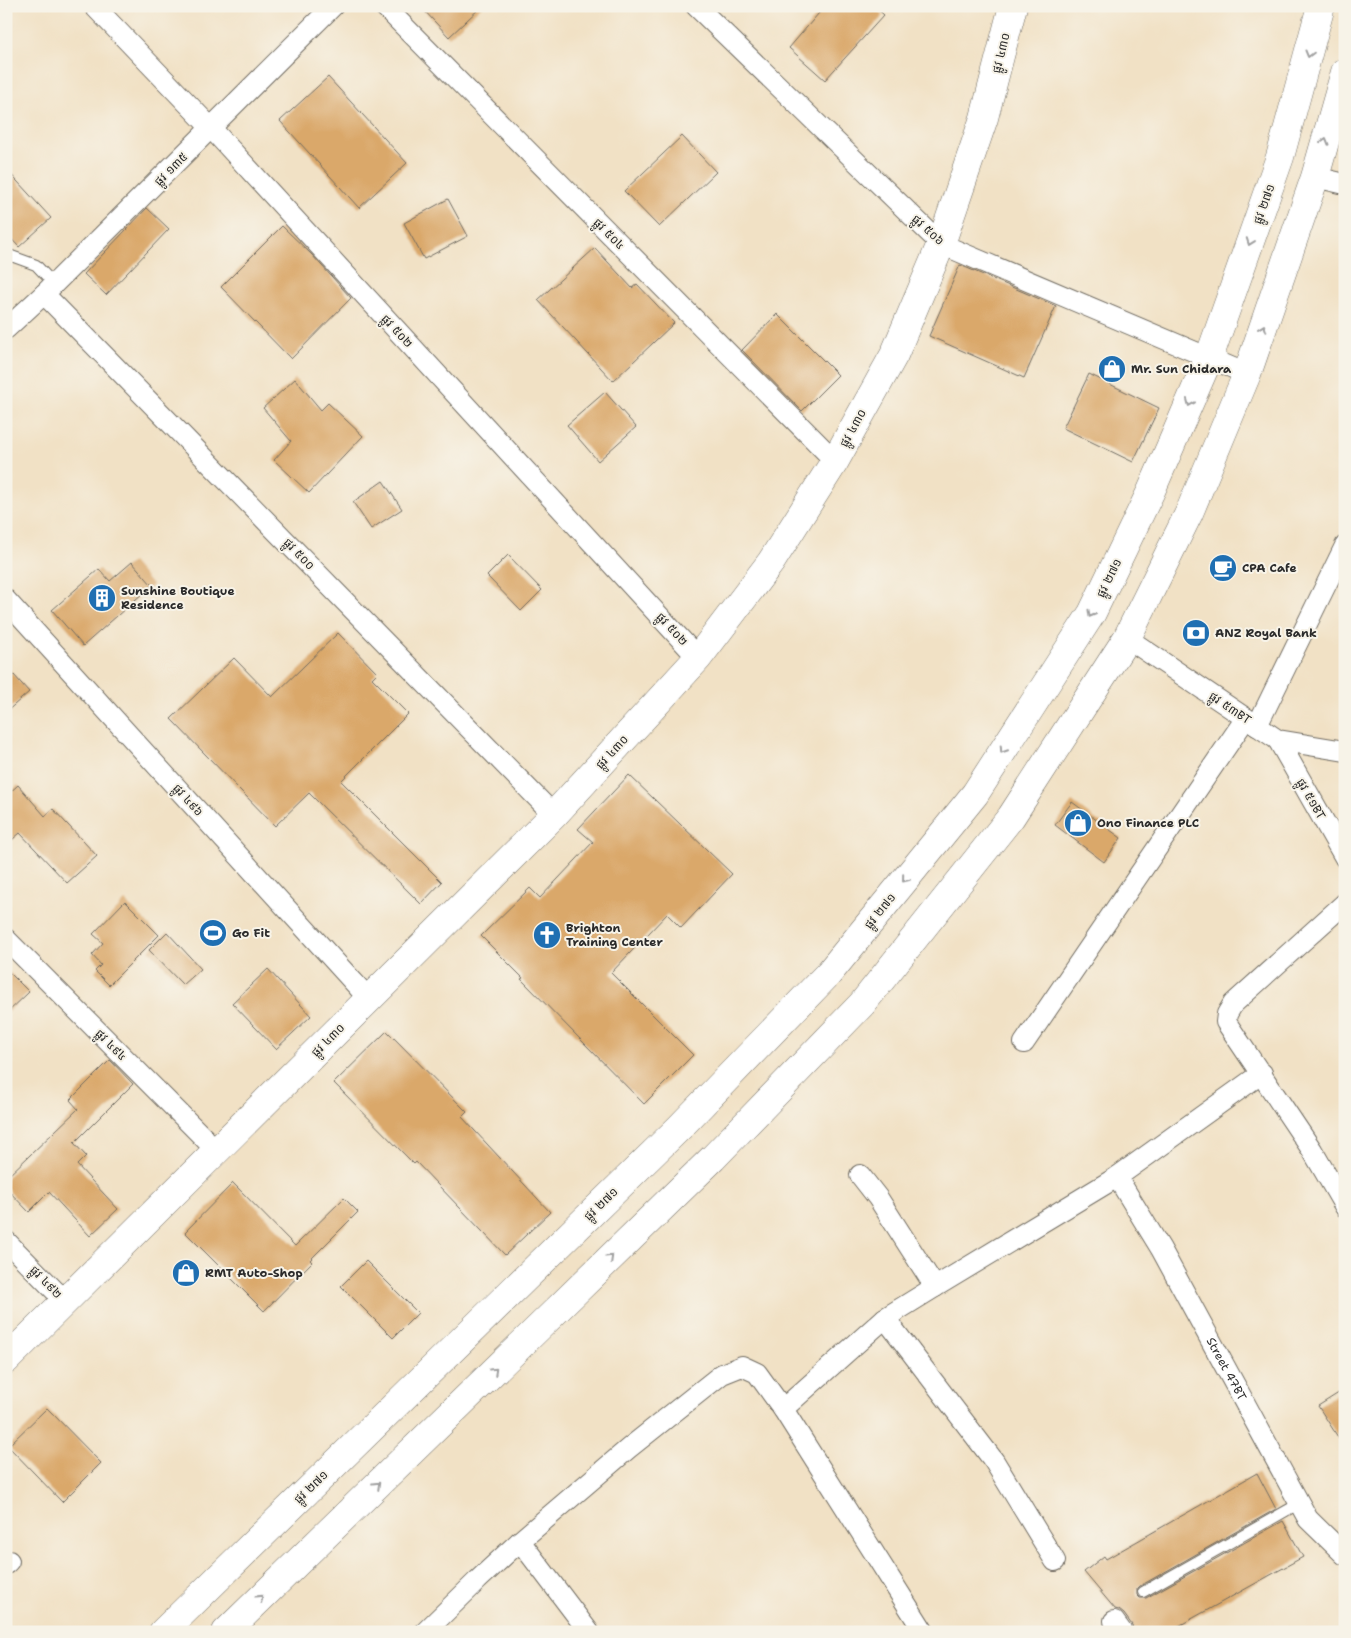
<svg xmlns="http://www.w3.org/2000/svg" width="1351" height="1638" font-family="'Shantell Sans','Noto Sans Khmer',sans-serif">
  <rect width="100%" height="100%" fill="#f7f3e8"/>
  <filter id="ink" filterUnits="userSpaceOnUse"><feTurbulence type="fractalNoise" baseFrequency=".02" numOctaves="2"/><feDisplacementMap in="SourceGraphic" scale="10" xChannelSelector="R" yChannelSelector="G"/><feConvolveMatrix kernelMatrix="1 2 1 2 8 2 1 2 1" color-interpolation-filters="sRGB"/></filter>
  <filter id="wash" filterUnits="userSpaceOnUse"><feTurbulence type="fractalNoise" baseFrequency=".0096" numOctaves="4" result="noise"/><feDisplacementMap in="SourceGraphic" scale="20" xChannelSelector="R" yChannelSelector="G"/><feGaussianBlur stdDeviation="1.12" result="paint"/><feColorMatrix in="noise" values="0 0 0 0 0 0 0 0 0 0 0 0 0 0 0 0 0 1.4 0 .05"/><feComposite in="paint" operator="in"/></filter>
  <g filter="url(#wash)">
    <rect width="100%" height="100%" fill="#f1e1c5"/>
    <g id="blocks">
      <path fill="#daa86a" d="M 420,6 L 482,6 L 449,37 Z
        M 825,6 L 874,6 L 884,15 L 825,80 L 789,48 Z
        M 328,77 L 407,163 L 359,208 L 280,121 Z
        M 682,136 L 716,172 L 659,227 L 624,191 Z
        M 6,169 L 51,218 L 19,247 L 6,233 Z
        M 448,199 L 468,236 L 424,259 L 404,223 Z
        M 147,208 L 169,229 L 106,295 L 84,274 Z
        M 282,226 L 312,255 L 351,298 L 291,359 L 221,287 Z
        M 595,248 L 632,288 L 637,284 L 674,323 L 613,381 L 538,300 Z
        M 960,265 L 1056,306 L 1024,378 L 929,336 Z
        M 777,314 L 838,375 L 802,411 L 742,350 Z
        M 1089,374 L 1159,408 L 1133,462 L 1063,428 Z
        M 295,379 L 321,410 L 328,403 L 363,436 L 309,493 L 274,460 L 291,441 L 263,408 Z
        M 605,392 L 636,427 L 598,461 L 567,425 Z
        M 383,481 L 402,509 L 371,529 L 353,502 Z
        M 508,555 L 542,590 L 521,611 L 487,576 Z
        M 132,562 L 152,585 L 83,646 L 52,610 L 99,569 L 110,581 Z
        M 338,633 L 377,673 L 372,678 L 408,714 L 341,781 L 442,882 L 421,904 L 309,793 L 275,826 L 171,719 L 234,658 L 272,697 Z
        M 6,666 L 29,692 L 6,712 Z
        M 629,775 L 732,874 L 681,928 L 667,914 L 611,973 L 693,1055 L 644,1104 L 521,979 L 523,978 L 481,936 L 530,888 L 540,898 L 593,842 L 578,829 Z
        M 18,785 L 45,816 L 53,809 L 97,856 L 67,883 L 20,833 L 6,845 L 6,796 Z
        M 1072,802 L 1121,838 L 1104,862 L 1055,825 Z
        M 125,901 L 159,935 L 109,985 L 95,971 L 101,965 L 92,955 L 103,943 L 93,934 Z
        M 167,932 L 201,969 L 183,985 L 149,950 Z
        M 6,969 L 29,992 L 6,1014 Z
        M 268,969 L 311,1016 L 276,1049 L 232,1003 Z
        M 387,1031 L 467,1112 L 462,1117 L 550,1212 L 505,1255 L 416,1162 L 414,1164 L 334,1083 Z
        M 110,1060 L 133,1084 L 74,1143 L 86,1156 L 77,1165 L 118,1209 L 90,1236 L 49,1192 L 29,1212 L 6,1188 L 6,1178 L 78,1109 L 70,1100 Z
        M 233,1183 L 295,1246 L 344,1198 L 358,1212 L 310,1260 L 312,1262 L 264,1311 L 185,1232 Z
        M 366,1261 L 418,1313 L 393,1338 L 341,1286 Z
        M 1345,1389 L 1345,1448 L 1318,1406 Z
        M 47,1408 L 101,1463 L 62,1502 L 8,1446 Z
        M 1257,1473 L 1276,1509 L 1140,1586 L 1137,1589 L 1137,1595 L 1140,1598 L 1146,1598 L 1283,1521 L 1303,1557 L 1168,1632 L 1134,1632 L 1132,1625 L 1124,1614 L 1119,1610 L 1115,1609 L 1084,1572 L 1104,1556 L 1106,1559 Z"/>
    </g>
  </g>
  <g filter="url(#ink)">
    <use href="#blocks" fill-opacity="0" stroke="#706b61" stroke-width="1"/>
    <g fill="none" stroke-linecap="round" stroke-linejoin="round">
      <defs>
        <path id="lane" d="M 6,254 L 36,265 L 54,284
          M 1143,1592 L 1300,1503"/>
        <g id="street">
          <path d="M 94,6 L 211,128 L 698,658"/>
          <path d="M 384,6 L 835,461"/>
          <path d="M 696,6 L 941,244 L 1247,374"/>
          <path d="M 1315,177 L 1345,184"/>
          <path d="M 44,294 L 554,815"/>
          <path d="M 6,329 L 44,294 L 333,6"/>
          <path d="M 6,600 L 369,999"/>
          <path d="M 1127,638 L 1278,740 L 1345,751"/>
          <path d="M 1257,726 L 1345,546"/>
          <path d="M 1278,740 L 1345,858"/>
          <path d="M 1345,903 L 1233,1004 L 1227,1014 L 1226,1022 L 1312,1150 L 1345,1207"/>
          <path d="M 6,939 L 217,1151"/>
          <path d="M 1024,1043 L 1246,718"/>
          <path d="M 860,1175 L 878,1198 L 935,1287"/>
          <path id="s1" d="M 1117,1177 L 1161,1249 L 1308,1519 L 1345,1555"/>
          <path d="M 6,1241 L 65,1301"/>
          <path d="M 885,1318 L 994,1461 L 1055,1561"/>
          <path d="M 783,1409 L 885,1318 L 935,1287 L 1117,1177 L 1262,1073"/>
          <path d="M 520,1541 L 589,1632"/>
          <path d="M 6,1564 L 9,1561"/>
          <path d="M 1114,1621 L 1122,1632"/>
          <path d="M 425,1632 L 478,1580 L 520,1541 L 629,1448 L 722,1374 L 742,1366 L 757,1373 L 783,1409 L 924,1632"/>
        </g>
        <path id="secondary" d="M 6,1360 L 554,815 L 698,658 L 771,562 L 835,461 L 894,355 L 941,244 L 984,118 L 1013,6"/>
        <path id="primary" d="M 163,1632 L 680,1127 L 829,973 L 975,794 L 1092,613 L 1151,491 L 1209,358 L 1280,157 L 1321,6
          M 226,1632 L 713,1158 L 862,1004 L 1011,817 L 1127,638 L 1189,513 L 1247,374 L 1315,177 L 1345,72"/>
      </defs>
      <use href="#lane" stroke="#706b61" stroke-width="12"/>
      <use href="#street" stroke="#706b61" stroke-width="22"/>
      <use href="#secondary" stroke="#706b61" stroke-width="29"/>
      <use href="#primary" stroke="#706b61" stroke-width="29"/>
      <use href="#lane" stroke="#fff" stroke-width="10"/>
      <use href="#street" stroke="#fff" stroke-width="20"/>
      <use href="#secondary" stroke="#fff" stroke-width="28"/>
      <use href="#primary" stroke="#fff" stroke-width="28"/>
    </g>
    <defs><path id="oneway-chevron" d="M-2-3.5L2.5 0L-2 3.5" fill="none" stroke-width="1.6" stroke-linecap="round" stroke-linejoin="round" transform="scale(1.25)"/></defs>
    <g stroke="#a0a0a0">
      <use href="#oneway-chevron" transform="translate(1309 54) rotate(105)"/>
      <use href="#oneway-chevron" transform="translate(1325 141) rotate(-74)"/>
      <use href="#oneway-chevron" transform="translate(1250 242) rotate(110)"/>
      <use href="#oneway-chevron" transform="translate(1263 328) rotate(-71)"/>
      <use href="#oneway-chevron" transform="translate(1190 403) rotate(113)"/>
      <use href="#oneway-chevron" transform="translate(1091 614) rotate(120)"/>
      <use href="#oneway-chevron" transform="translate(1003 750) rotate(123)"/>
      <use href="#oneway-chevron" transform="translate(905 879) rotate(129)"/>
      <use href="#oneway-chevron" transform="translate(610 1258) rotate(-44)"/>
      <use href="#oneway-chevron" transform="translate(494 1371) rotate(-44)"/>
      <use href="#oneway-chevron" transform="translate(377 1485) rotate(-44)"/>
      <use href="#oneway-chevron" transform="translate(260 1598) rotate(-44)"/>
    </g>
  </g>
  <defs>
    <symbol id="shop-disc" viewBox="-11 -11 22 22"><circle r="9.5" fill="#1f6fb2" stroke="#f7f3e8"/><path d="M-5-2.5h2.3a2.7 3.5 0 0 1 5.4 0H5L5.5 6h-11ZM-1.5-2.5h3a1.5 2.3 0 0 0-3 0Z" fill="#fff"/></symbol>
    <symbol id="cafe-disc" viewBox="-11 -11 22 22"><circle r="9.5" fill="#1f6fb2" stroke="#f7f3e8"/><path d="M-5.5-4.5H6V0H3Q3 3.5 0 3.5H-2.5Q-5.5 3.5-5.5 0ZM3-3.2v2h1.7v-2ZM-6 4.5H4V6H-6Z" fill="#fff"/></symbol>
    <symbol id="building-disc" viewBox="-11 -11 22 22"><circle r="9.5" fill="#1f6fb2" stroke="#f7f3e8"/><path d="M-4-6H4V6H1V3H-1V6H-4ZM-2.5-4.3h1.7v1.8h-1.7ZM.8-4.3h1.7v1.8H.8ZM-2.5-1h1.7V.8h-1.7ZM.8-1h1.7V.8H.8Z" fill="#fff"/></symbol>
    <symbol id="bank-disc" viewBox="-11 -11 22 22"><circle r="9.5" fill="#1f6fb2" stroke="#f7f3e8"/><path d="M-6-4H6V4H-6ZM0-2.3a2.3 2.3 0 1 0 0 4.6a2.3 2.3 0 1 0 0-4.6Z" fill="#fff"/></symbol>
    <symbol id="stadium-disc" viewBox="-11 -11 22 22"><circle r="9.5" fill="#1f6fb2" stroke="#f7f3e8"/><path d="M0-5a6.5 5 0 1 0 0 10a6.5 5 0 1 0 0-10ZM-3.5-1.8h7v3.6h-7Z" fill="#fff"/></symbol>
    <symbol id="church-disc" viewBox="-11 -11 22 22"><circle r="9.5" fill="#1f6fb2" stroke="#f7f3e8"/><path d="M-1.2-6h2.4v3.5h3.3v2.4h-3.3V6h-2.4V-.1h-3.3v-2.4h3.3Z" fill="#fff"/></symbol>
  </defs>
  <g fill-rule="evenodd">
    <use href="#shop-disc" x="1096" y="353" width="32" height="32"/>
    <use href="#cafe-disc" x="1207" y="552" width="32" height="32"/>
    <use href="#building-disc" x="86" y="582" width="32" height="32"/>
    <use href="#bank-disc" x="1180" y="617" width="32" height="32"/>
    <use href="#shop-disc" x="1062" y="807" width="32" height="32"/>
    <use href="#stadium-disc" x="197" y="917" width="32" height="32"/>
    <use href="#church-disc" x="531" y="919" width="32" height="32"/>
    <use href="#shop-disc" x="170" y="1257" width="32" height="32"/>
  </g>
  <g text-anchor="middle" stroke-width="4" stroke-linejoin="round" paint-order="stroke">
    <g font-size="12" fill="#2b2b2b" stroke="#f7f3e8">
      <text transform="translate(1001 53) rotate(-76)" y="4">ផ្លូវ ៤៣០</text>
      <text transform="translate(171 169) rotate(-45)" y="4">ផ្លូវ ១៣៥</text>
      <text transform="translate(1264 204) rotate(-70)" y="4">ផ្លូវ ២៧១</text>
      <text transform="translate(928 230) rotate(42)" y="4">ផ្លូវ ៥០៦</text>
      <text transform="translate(609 234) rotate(45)" y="4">ផ្លូវ ៥០៤</text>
      <text transform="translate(397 331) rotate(47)" y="4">ផ្លូវ ៥០២</text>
      <text transform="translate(853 428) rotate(-61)" y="4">ផ្លូវ ៤៣០</text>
      <text transform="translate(299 554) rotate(46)" y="4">ផ្លូវ ៥០០</text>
      <text transform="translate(1109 578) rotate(-64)" y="4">ផ្លូវ ២៧១</text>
      <text transform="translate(672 629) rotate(47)" y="4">ផ្លូវ ៥០២</text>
      <text transform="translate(1230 708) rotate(34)" y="4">ផ្លូវ ៥៣BT</text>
      <text transform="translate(612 752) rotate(-47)" y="4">ផ្លូវ ៤៣០</text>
      <text transform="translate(1311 799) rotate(60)" y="4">ផ្លូវ ៥១BT</text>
      <text transform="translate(188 800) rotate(48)" y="4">ផ្លូវ ៤៩៦</text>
      <text transform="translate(880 911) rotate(-51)" y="4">ផ្លូវ ២៧១</text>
      <text transform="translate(328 1040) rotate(-45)" y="4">ផ្លូវ ៤៣០</text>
      <text transform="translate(111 1045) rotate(45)" y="4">ផ្លូវ ៤៩៤</text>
      <text transform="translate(601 1204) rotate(-44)" y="4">ផ្លូវ ២៧១</text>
      <text transform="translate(46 1282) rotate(46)" y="4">ផ្លូវ ៤៩២</text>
      <text dy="4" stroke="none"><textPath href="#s1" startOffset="221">Street 47BT</textPath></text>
      <text transform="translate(311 1487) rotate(-44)" y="4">ផ្លូវ ២៧១</text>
    </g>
    <g font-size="12" font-weight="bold" fill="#2b2b2b" stroke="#f7f3e8" text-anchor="start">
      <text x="1131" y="373">Mr. Sun Chidara</text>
      <text x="1242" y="572">CPA Cafe</text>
      <text x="121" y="595">Sunshine Boutique<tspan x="121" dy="14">Residence</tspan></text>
      <text x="1215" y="637">ANZ Royal Bank</text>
      <text x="1097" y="827">Ono Finance PLC</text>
      <text x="566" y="932">Brighton<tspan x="566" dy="14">Training Center</tspan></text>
      <text x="232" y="937">Go Fit</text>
      <text x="205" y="1277">RMT Auto-Shop</text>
    </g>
  </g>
  <rect width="1351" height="1638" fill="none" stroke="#f7f3e8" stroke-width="25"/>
</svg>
